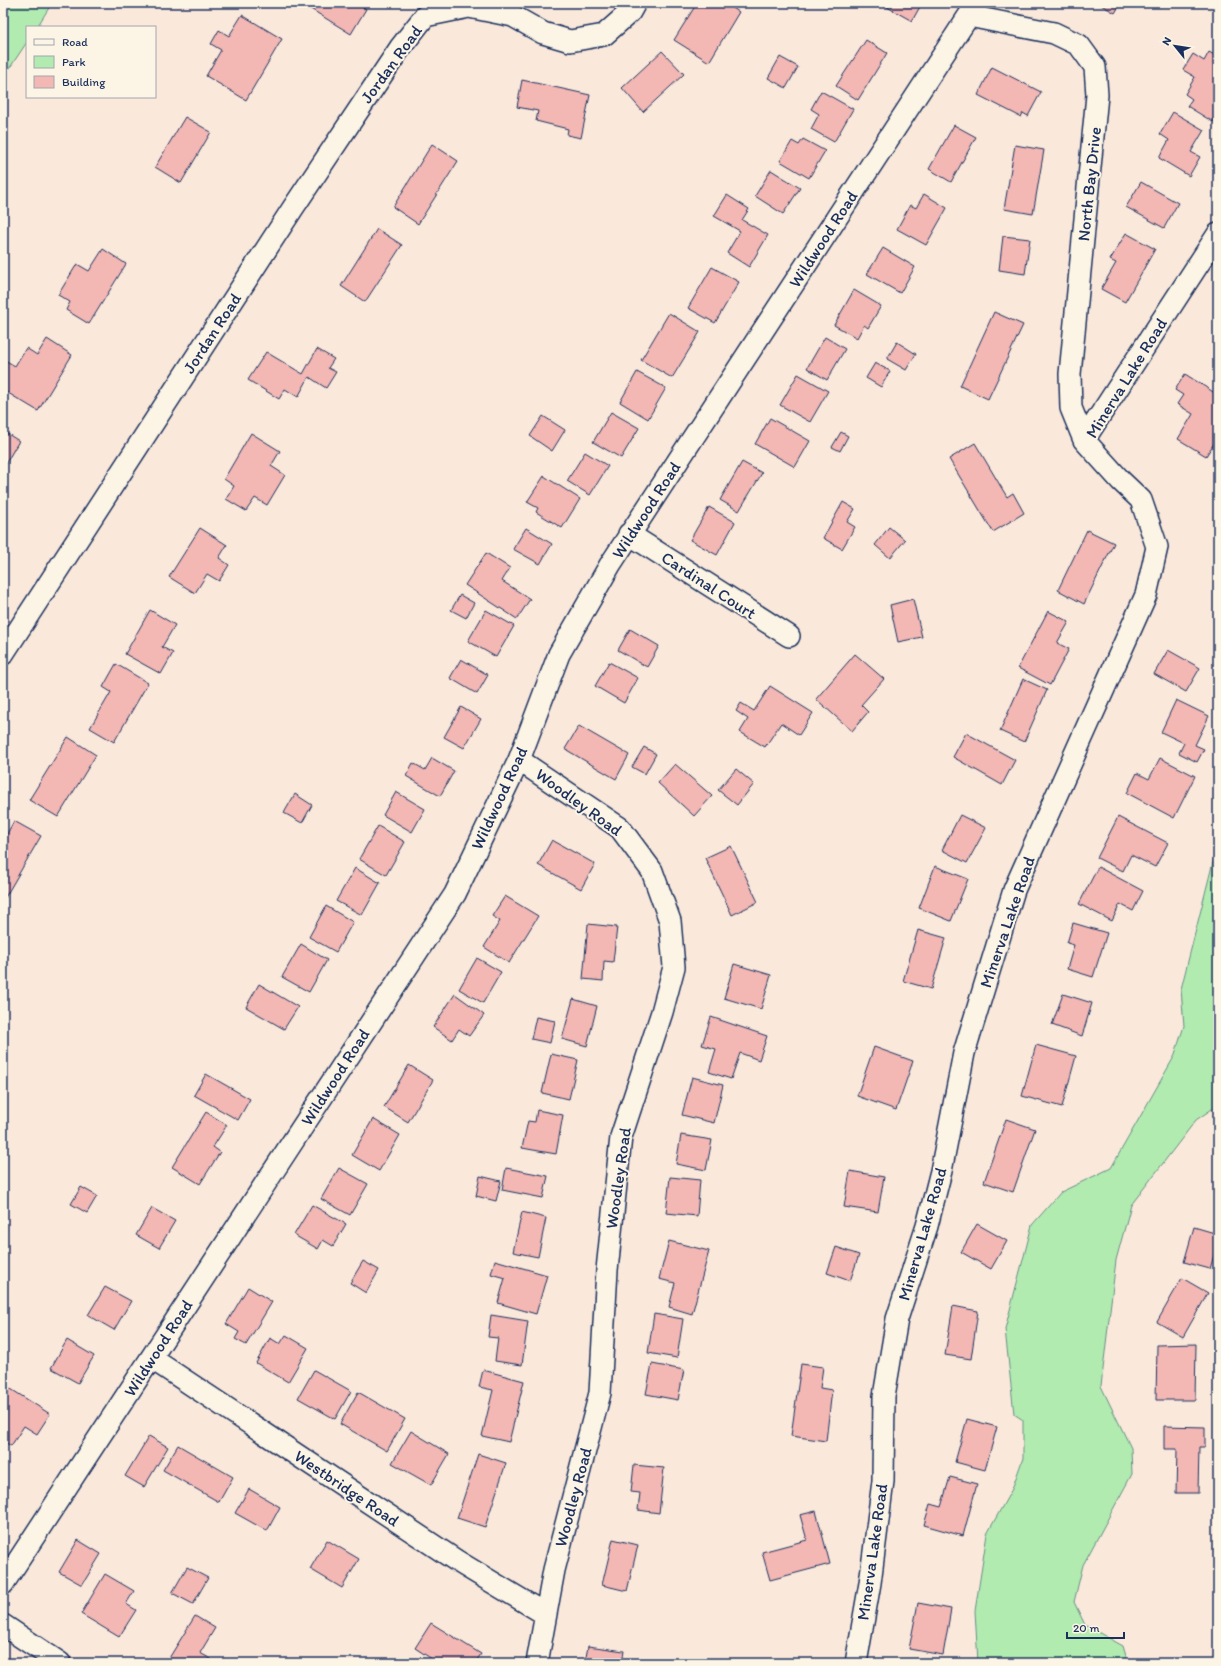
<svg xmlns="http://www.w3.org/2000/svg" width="1221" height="1666" font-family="Itim,sans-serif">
  <rect width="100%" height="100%" fill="#fae9db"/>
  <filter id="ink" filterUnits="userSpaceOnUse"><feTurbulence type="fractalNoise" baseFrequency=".025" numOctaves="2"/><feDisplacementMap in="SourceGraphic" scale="8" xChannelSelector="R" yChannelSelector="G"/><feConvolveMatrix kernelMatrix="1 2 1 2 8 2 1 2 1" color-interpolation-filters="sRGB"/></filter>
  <g filter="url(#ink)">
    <path fill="#b1ebaf" stroke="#668d86" d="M 8,3 L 52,3 L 37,27 L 27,27 L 27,42 L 3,78 L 3,11 Z
      M 1218,842 L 1218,1105 L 1196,1120 L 1131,1205 L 1116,1260 L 1101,1386 L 1131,1448 L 1132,1474 L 1083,1565 L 1074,1602 L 1085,1625 L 1123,1646 L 1128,1663 L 978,1663 L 975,1611 L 987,1534 L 1012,1489 L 1023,1458 L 1023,1420 L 1014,1414 L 1005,1329 L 1032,1225 L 1061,1192 L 1111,1168 L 1174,1057 L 1184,1026 L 1181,989 Z"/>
    <path fill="#f3b7b4" stroke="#1b2f5e" d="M 301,3 L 356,3 L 366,9 L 351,34 Z
      M 697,3 L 725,3 L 739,12 L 709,62 L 674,40 Z
      M 889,3 L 922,3 L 912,21 L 887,7 Z
      M 1098,3 L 1121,3 L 1115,13 Z
      M 242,15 L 282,39 L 246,100 L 206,76 L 221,50 L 211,44 L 219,30 L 229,36 Z
      M 866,40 L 887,53 L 858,100 L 836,86 Z
      M 662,51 L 684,74 L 643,112 L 622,88 Z
      M 1209,52 L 1218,57 L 1218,114 L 1213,122 L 1187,106 L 1192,99 L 1185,94 L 1195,77 L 1183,70 L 1193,54 L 1204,61 Z
      M 780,57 L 798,67 L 786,88 L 768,78 Z
      M 992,67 L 1041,92 L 1028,116 L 1023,113 L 1021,117 L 978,95 Z
      M 522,80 L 590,95 L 581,138 L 567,135 L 568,129 L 536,121 L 538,111 L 517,107 Z
      M 821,91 L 853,109 L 834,142 L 811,129 L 819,114 L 811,109 Z
      M 1173,112 L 1204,130 L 1191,152 L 1200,157 L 1189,176 L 1159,158 L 1169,140 L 1160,134 Z
      M 185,117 L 211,132 L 181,183 L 155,167 Z
      M 954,125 L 976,137 L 951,182 L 929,169 Z
      M 803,139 L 825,151 L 809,178 L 780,161 L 792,141 L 799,145 Z
      M 432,144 L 458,161 L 418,224 L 393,207 Z
      M 1015,145 L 1044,150 L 1033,214 L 1004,209 Z
      M 771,170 L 800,188 L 783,214 L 755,196 Z
      M 1141,182 L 1178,203 L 1164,228 L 1126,207 Z
      M 924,194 L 947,208 L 926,245 L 897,229 L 910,205 L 916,208 Z
      M 727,195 L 749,209 L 742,220 L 768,235 L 749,267 L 727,253 L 740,231 L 714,216 Z
      M 377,229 L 402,245 L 365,302 L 341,286 Z
      M 1126,233 L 1155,249 L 1125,302 L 1101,289 L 1116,263 L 1110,260 Z
      M 1003,236 L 1030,239 L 1025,274 L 999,270 Z
      M 883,248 L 915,267 L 900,293 L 867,274 Z
      M 103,249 L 126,264 L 89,324 L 66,310 L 70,302 L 58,295 L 77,264 L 89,271 Z
      M 712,267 L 739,282 L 715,323 L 688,308 Z
      M 854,290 L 881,306 L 868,328 L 864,325 L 857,338 L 834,325 Z
      M 994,312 L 1023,325 L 988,399 L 960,386 Z
      M 669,313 L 700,332 L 672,378 L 641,360 Z
      M 825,337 L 845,349 L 827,380 L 807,368 Z
      M 47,339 L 72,355 L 38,411 L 3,390 L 3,359 L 15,366 L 26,348 L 37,355 Z
      M 897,342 L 916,354 L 906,370 L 887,359 Z
      M 317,349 L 334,359 L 328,368 L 336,372 L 326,388 L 309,377 L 298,397 L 285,389 L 279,399 L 248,380 L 266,352 L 303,374 Z
      M 875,363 L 890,371 L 881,387 L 866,378 Z
      M 637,372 L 666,388 L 648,419 L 620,402 Z
      M 798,374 L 828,391 L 810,422 L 780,405 Z
      M 1185,374 L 1218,395 L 1218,437 L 1206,456 L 1178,439 L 1193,414 L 1177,404 L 1183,395 L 1175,390 Z
      M 611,412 L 639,428 L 621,458 L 593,442 Z
      M 543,416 L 565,430 L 552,451 L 530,436 Z
      M 770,418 L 810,441 L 795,467 L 755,444 Z
      M 3,431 L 19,441 L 3,468 Z
      M 841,432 L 848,436 L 840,451 L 832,447 Z
      M 251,433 L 280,451 L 271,466 L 285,475 L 267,505 L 255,498 L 246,511 L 226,499 L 234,486 L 224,479 Z
      M 975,443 L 1007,497 L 1013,493 L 1024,513 L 993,532 L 949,459 Z
      M 585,452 L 608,466 L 590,495 L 567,481 Z
      M 742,462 L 762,473 L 739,511 L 720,500 Z
      M 544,476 L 580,499 L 562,528 L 536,512 L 538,508 L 527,502 Z
      M 843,502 L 855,509 L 847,522 L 855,527 L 842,549 L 823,538 Z
      M 709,507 L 735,522 L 717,555 L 690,540 Z
      M 889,527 L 905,540 L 890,558 L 875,545 Z
      M 200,528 L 227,545 L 219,558 L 229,565 L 219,581 L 207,574 L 195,593 L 169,577 Z
      M 526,528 L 552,544 L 540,564 L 513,549 Z
      M 1087,530 L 1114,543 L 1084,604 L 1058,590 Z
      M 486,553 L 510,568 L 502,581 L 530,599 L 517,619 L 465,585 Z
      M 460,595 L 474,603 L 466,618 L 451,610 Z
      M 913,599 L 922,637 L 898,642 L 890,605 Z
      M 150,610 L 175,625 L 162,647 L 173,653 L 161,674 L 125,654 Z
      M 486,610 L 514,626 L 496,657 L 468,641 Z
      M 1048,611 L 1069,622 L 1057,643 L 1069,649 L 1050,685 L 1018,668 Z
      M 630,629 L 659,646 L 647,667 L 618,650 Z
      M 1168,650 L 1200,668 L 1186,692 L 1154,674 Z
      M 855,654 L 884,679 L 861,705 L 868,712 L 852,731 L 816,699 Z
      M 461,659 L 488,675 L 477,694 L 450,678 Z
      M 609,662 L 638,678 L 624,703 L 595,686 Z
      M 116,664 L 148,683 L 114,742 L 90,728 L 111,692 L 103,687 Z
      M 1023,679 L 1047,690 L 1024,742 L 1000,731 Z
      M 770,686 L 813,713 L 799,735 L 781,723 L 765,747 L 740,732 L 748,719 L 736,711 L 741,703 L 754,711 Z
      M 1176,700 L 1209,716 L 1195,745 L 1204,749 L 1197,762 L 1179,753 L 1184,743 L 1161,732 Z
      M 461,707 L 481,719 L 464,748 L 444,737 Z
      M 579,726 L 629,755 L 616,779 L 565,749 Z
      M 966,733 L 1015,760 L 1002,785 L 953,757 Z
      M 68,737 L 96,755 L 58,817 L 29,800 Z
      M 644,747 L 656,754 L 645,774 L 632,767 Z
      M 432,758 L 454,771 L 440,796 L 406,776 L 413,763 L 425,770 Z
      M 1160,758 L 1195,776 L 1174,818 L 1127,793 L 1137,773 L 1149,779 Z
      M 675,764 L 712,796 L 694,816 L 658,783 Z
      M 736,769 L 754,784 L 737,805 L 718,790 Z
      M 396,792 L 425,809 L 412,832 L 383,815 Z
      M 295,794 L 312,805 L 302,823 L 284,813 Z
      M 960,815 L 986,828 L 967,863 L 942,850 Z
      M 1118,817 L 1168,843 L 1155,867 L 1131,855 L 1123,871 L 1097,858 Z
      M 14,821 L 41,836 L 3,901 L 3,841 Z
      M 378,826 L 405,842 L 386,875 L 359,859 Z
      M 552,840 L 595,864 L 581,889 L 538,865 Z
      M 731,846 L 758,902 L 732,915 L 705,858 Z
      M 935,866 L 968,879 L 951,921 L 919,908 Z
      M 1098,867 L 1143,891 L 1133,911 L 1120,904 L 1112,921 L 1079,904 Z
      M 355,868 L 380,883 L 362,915 L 336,901 Z
      M 505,896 L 538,916 L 509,963 L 484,947 L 500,921 L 492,916 Z
      M 326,906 L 353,922 L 336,952 L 309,937 Z
      M 1073,923 L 1107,933 L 1093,977 L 1067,969 L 1074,945 L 1067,943 Z
      M 588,924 L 617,927 L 613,962 L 604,961 L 603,981 L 583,979 Z
      M 918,930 L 946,938 L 931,989 L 903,981 Z
      M 301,944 L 327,960 L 309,992 L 282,977 Z
      M 477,958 L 501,972 L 483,1003 L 459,989 Z
      M 734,964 L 771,975 L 761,1009 L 724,998 Z
      M 259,984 L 298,1007 L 284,1029 L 246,1007 Z
      M 455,994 L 484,1015 L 469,1036 L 459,1029 L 452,1040 L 433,1027 Z
      M 1063,994 L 1092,1003 L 1082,1036 L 1052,1025 Z
      M 573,999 L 597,1006 L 587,1046 L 562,1039 Z
      M 536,1017 L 555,1021 L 550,1043 L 531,1039 Z
      M 711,1017 L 767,1036 L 759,1060 L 740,1053 L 731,1079 L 709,1072 L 716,1049 L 702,1045 Z
      M 1036,1045 L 1076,1056 L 1062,1107 L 1022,1096 Z
      M 874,1047 L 913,1061 L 896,1110 L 857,1096 Z
      M 551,1054 L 578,1060 L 569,1099 L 542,1093 Z
      M 409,1065 L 433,1080 L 408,1122 L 384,1107 Z
      M 206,1074 L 250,1099 L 238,1120 L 194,1095 Z
      M 692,1077 L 723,1085 L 714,1123 L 682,1115 Z
      M 537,1110 L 563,1115 L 556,1154 L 522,1148 L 528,1121 L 535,1122 Z
      M 206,1112 L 227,1125 L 213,1147 L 220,1152 L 200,1184 L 172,1167 Z
      M 373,1119 L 400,1135 L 379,1171 L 352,1155 Z
      M 1006,1119 L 1035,1129 L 1013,1192 L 984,1182 Z
      M 681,1135 L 712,1140 L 706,1170 L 676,1164 Z
      M 339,1168 L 368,1184 L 350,1215 L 321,1199 Z
      M 506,1168 L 548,1176 L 543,1198 L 502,1190 Z
      M 850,1171 L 884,1177 L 878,1212 L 844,1207 Z
      M 480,1176 L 501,1181 L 496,1201 L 476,1196 Z
      M 670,1177 L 700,1180 L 697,1216 L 666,1213 Z
      M 81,1187 L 97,1196 L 87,1213 L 71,1204 Z
      M 312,1205 L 346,1224 L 333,1246 L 323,1240 L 318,1249 L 294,1235 Z
      M 152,1208 L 175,1221 L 159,1248 L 136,1235 Z
      M 522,1212 L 546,1218 L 538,1257 L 513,1252 Z
      M 977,1224 L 1007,1241 L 991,1269 L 961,1252 Z
      M 1194,1227 L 1218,1234 L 1218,1241 L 1210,1269 L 1184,1262 Z
      M 669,1241 L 709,1251 L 692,1314 L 669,1307 L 675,1283 L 659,1279 Z
      M 836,1247 L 859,1255 L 850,1281 L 827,1273 Z
      M 495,1260 L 547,1275 L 536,1314 L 498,1303 L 505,1278 L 491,1274 Z
      M 363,1261 L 379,1270 L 366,1293 L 350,1283 Z
      M 1182,1278 L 1208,1293 L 1183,1337 L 1157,1322 Z
      M 105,1287 L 131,1301 L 114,1330 L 88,1315 Z
      M 248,1287 L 272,1302 L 246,1345 L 235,1339 L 239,1332 L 226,1324 Z
      M 953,1306 L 978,1311 L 971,1359 L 945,1355 Z
      M 654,1314 L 683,1319 L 677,1358 L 648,1353 Z
      M 491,1315 L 528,1321 L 522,1365 L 495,1361 L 498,1338 L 488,1337 Z
      M 286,1335 L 308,1348 L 288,1382 L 256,1363 L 270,1338 L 280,1344 Z
      M 67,1340 L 94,1356 L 78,1383 L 51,1368 Z
      M 1196,1344 L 1195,1400 L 1156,1400 L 1157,1345 Z
      M 652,1364 L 684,1370 L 678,1400 L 646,1394 Z
      M 801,1364 L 823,1367 L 820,1388 L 832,1390 L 826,1441 L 791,1436 Z
      M 314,1370 L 351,1391 L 335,1419 L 298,1398 Z
      M 483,1370 L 524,1381 L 509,1442 L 482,1436 L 493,1390 L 479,1387 Z
      M 3,1384 L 50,1414 L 37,1434 L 24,1426 L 11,1446 L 3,1441 Z
      M 358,1392 L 405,1419 L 387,1451 L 340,1424 Z
      M 967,1419 L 997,1427 L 985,1470 L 955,1462 Z
      M 1164,1426 L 1205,1427 L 1205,1447 L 1199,1447 L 1198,1493 L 1176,1493 L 1177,1449 L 1164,1449 Z
      M 411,1431 L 449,1454 L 431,1485 L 392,1463 Z
      M 149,1436 L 168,1447 L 144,1487 L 125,1476 Z
      M 178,1445 L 233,1477 L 219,1502 L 163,1470 Z
      M 478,1454 L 506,1463 L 485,1527 L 457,1518 Z
      M 634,1465 L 664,1468 L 659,1513 L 638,1510 L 640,1493 L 631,1492 Z
      M 950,1477 L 977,1484 L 963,1536 L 924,1525 L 930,1504 L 941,1507 Z
      M 249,1489 L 280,1507 L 267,1531 L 235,1513 Z
      M 816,1511 L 830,1564 L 770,1580 L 762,1552 L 807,1540 L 800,1515 Z
      M 613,1539 L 638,1545 L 627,1591 L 602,1585 Z
      M 78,1540 L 101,1554 L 82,1585 L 59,1572 Z
      M 327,1540 L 359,1559 L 342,1588 L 310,1569 Z
      M 187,1567 L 208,1578 L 193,1604 L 172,1593 Z
      M 105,1574 L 134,1591 L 126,1604 L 136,1610 L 119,1637 L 81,1614 Z
      M 918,1603 L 951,1609 L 943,1655 L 909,1649 Z
      M 195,1616 L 215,1628 L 200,1653 L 211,1659 L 209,1663 L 166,1663 Z
      M 431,1623 L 481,1654 L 475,1663 L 438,1663 L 415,1648 Z
      M 588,1646 L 624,1651 L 622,1663 L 585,1663 Z"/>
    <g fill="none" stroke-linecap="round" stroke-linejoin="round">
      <defs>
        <path id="minor" d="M 425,16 L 469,7 L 513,16 L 543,33 L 570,41 L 604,35 L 630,12 L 635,3
          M 1084,440 L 1218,234
          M 629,534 L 789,636
          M 3,654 L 293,208 L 400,48 L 425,16
          M 519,760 L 620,828 L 652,871 L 670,921 L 674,967 L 662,1012 L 621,1137 L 607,1270 L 600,1393 L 554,1570 L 537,1663
          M 151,1358 L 457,1561 L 545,1614
          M 3,1584 L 455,894 L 519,760 L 559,654 L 610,565 L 977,3
          M 3,1625 L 60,1663
          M 856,1663 L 870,1583 L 883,1481 L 884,1396 L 897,1319 L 927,1226 L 941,1171 L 964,1053 L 1014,890 L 1146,595 L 1157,547 L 1141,500 L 1121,481 L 1084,440 L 1071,408 L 1070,374 L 1097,95 L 1095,67 L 1079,45 L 1054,33 L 969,16"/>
      </defs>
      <use href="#minor" stroke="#1b2f5e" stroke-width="24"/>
      <use href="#minor" stroke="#fcf5e5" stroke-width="21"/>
    </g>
  </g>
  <g text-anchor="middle" stroke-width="4" stroke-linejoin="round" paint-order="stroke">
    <g font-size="17" fill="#1b2f5e" stroke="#fcf5e5">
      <text transform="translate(391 64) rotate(-54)" y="6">Jordan Road</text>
      <text transform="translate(1089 184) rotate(-84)" y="6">North Bay Drive</text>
      <text transform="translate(823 239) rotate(-57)" y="6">Wildwood Road</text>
      <text transform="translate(212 333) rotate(-57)" y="6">Jordan Road</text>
      <text transform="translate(1126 378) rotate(-58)" y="6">Minerva Lake Road</text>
      <text transform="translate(646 510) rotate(-57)" y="6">Wildwood Road</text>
      <text transform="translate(709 585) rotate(33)" y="6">Cardinal Court</text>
      <text transform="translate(499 798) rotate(-65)" y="6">Wildwood Road</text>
      <text transform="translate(579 802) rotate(36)" y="6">Woodley Road</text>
      <text transform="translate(1007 922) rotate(-71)" y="6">Minerva Lake Road</text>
      <text transform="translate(335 1077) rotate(-57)" y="6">Wildwood Road</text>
      <text transform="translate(618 1178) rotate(-82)" y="6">Woodley Road</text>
      <text transform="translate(922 1234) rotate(-74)" y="6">Minerva Lake Road</text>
      <text transform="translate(158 1348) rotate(-57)" y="6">Wildwood Road</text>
      <text transform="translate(347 1488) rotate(34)" y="6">Westbridge Road</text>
      <text transform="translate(573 1497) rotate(-75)" y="6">Woodley Road</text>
      <text transform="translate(872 1552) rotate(-82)" y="6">Minerva Lake Road</text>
    </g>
  </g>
  <rect width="1221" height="1666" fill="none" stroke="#fcf5e5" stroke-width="16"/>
  <rect x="8" y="8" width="1205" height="1650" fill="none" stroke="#1b2f5e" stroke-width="1.5" filter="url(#ink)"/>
  <rect x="26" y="26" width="130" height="72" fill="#fcf5e5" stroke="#a2a6af"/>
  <rect x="34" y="39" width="20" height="6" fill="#fcf5e5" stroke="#a2a6af"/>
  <text x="62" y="46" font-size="12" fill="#1b2f5e">Road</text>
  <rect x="34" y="56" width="20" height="12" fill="#b1ebaf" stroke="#a2a6af"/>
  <text x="62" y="66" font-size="12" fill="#1b2f5e">Park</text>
  <rect x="34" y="76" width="20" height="12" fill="#f3b7b4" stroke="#a2a6af"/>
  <text x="62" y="86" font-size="12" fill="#1b2f5e">Building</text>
  <g transform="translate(1175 46) rotate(300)" stroke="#fcf5e5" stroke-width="3" paint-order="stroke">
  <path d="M0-3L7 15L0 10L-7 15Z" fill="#1b2f5e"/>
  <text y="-6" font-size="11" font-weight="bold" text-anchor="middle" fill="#1b2f5e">N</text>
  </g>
  <path d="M1067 1632v6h57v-6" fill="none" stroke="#1b2f5e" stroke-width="2"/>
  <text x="1073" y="1632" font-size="12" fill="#1b2f5e" stroke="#fcf5e5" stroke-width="3" paint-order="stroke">20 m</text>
</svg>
